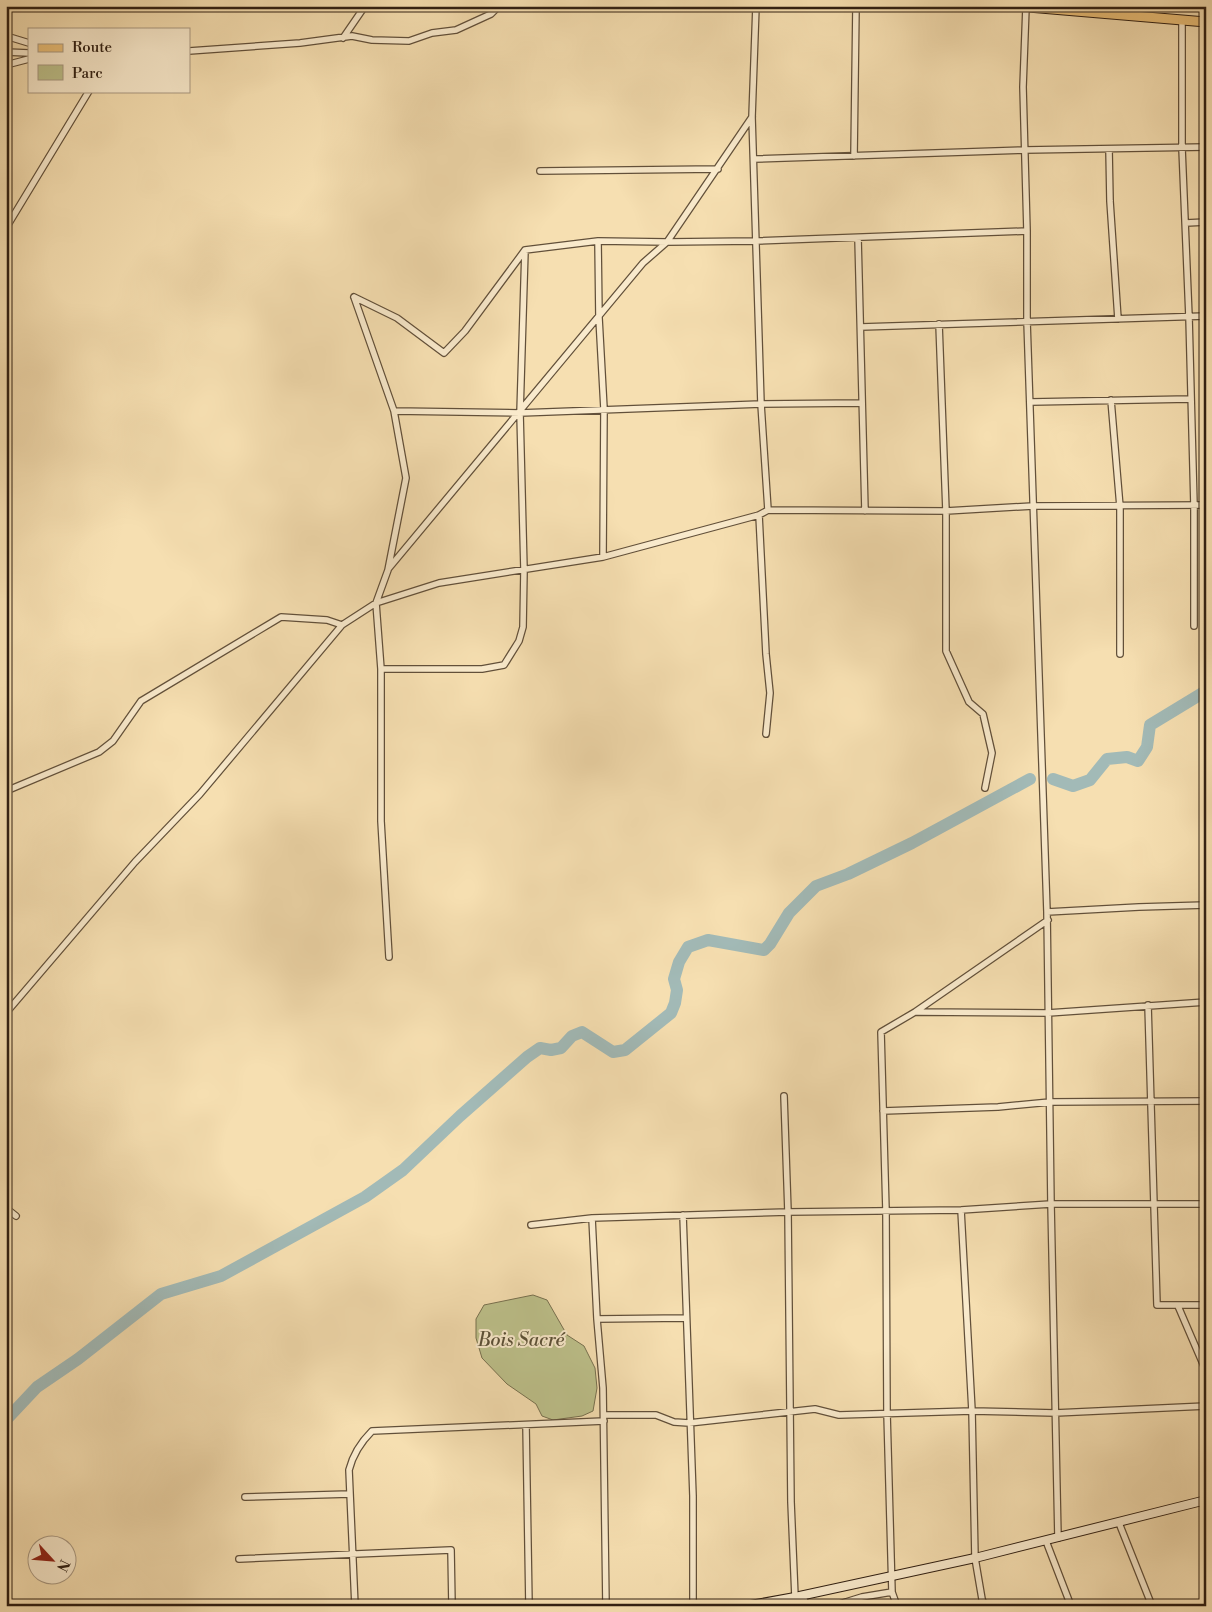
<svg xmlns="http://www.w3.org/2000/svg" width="1212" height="1612" font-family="'Libre Bodoni',serif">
  <rect width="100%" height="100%" fill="#f6dfb1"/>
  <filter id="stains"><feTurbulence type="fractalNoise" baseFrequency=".004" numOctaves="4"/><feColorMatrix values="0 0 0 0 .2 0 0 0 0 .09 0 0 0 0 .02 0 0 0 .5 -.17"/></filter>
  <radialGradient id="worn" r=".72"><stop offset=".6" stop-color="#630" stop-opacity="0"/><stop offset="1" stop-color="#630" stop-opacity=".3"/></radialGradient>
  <path fill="#bdc18b" stroke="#77704f" d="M 533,1295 L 547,1300 L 567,1335 L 584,1346 L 595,1368 L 597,1388 L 593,1411 L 582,1416 L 553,1420 L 542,1416 L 536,1404 L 507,1384 L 482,1358 L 476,1338 L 476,1319 L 484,1305 Z"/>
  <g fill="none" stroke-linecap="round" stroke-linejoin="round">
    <path stroke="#a2bab7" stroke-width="12" d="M 1053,779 L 1073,786 L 1090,780 L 1107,759 L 1127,757 L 1138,761 L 1147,747 L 1150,725 L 1206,691
      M 6,1420 L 37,1387 L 78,1359 L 161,1294 L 221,1276 L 365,1197 L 403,1170 L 460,1116 L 527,1057 L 540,1048 L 551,1050 L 561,1048 L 572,1036 L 582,1032 L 613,1052 L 625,1050 L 671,1013 L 675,1003 L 677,990 L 674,979 L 679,962 L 688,947 L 708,940 L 764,950 L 770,944 L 789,913 L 816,886 L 848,874 L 912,843 L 1030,779"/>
    <defs>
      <path id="minor" d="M 756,6 L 752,117 L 761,404 L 768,510
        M 1026,7 L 1023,87 L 1027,231 L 1027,321 L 1047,912 L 1051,1204 L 1058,1538
        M 1182,20 L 1182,148 L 1189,317 L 1194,506 L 1194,626
        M 6,36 L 29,43
        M 343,38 L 365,6
        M 189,51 L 300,43 L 352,36 L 372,40 L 409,41 L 432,33 L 456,30 L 491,14 L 499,6
        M 6,52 L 29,53
        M 6,65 L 29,59
        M 1109,149 L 1110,201 L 1118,319
        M 854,156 L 856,6
        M 754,159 L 1025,150 L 1206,147
        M 540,171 L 718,169
        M 1186,223 L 1206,222
        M 6,228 L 89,91
        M 858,238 L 865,511
        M 598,241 L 599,318 L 604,409 L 603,557
        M 354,297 L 397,318 L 444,353 L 465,331 L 525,250 L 598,241 L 667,242 L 756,241 L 1027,231
        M 354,297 L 394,411 L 406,478 L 388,570 L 376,603 L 381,669 L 381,821 L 389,957
        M 939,324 L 946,511 L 946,651 L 969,702 L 983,714 L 992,753 L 985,788
        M 861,327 L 1206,316
        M 1111,400 L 1120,507 L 1120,654
        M 1031,402 L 1190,399
        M 394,411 L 520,413 L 761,404 L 861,403
        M 759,515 L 766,654 L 770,693 L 766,734
        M 389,568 L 643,263 L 667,242 L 752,117
        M 381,669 L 482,669 L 504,665 L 519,641 L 523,627 L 524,570 L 520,413 L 525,250
        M 6,791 L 99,752 L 113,741 L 141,701 L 281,617 L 327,620 L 342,625
        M 1047,912 L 1139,907 L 1206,905
        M 1148,1005 L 1157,1305 L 1206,1305
        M 916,1012 L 1048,1013 L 1206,1002
        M 6,1013 L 135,862 L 200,794 L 342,625 L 376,603 L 439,583 L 603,557 L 759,515 L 768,510 L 946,511 L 1033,506 L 1206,505
        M 784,1096 L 788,1212 L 791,1502 L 795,1597
        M 883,1111 L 998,1107 L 1050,1102 L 1206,1101
        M 6,1208 L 16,1216
        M 961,1210 L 972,1411 L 975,1558 L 982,1599 L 985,1606
        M 683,1215 L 693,1496 L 693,1606
        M 592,1218 L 597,1319 L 603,1388 L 606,1606
        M 531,1225 L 592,1218 L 788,1212 L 961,1210 L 1051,1204 L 1206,1204
        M 1178,1306 L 1206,1371
        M 597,1319 L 686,1318
        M 604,1415 L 656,1415 L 674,1422 L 689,1423 L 815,1409 L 839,1415 L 972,1411 L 1055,1413 L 1206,1406
        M 526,1425 L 529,1606
        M 245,1497 L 350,1494
        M 1202,1501 L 1206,1513
        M 1119,1523 L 1152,1606
        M 1046,1541 L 1071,1606
        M 239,1559 L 451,1550 L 452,1606
        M 802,1595 L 807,1606
        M 355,1606 L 349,1470 C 353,1454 360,1443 372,1431 L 604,1421
        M 833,1606 L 862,1597 L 892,1592
        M 897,1606 L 892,1592 L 887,1413 L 886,1211 L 881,1032 L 915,1012 L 1048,920"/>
      <path id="secondary" d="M 745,1606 L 795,1597 L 975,1558 L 1206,1500"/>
      <path id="primary" d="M 1016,6 L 1206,22"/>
    </defs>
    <use href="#minor" stroke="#62503a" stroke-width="8"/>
    <use href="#secondary" stroke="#312013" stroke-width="10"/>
    <use href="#primary" stroke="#312013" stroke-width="11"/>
    <use href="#minor" stroke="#f9eacc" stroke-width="5.5"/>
    <use href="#secondary" stroke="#f9eacc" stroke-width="8"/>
    <use href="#primary" stroke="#ebc078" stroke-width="9"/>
  </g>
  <g text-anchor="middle" stroke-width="4" stroke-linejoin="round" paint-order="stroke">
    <g font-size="19" font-style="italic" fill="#5b5037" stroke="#f9eacc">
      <text x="521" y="1346">Bois Sacré</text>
    </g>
  </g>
  <rect width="1212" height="1612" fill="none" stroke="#f6dfb1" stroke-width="25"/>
  <rect x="8" y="8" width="1197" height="1597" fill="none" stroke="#312013" stroke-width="2.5"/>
  <rect x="12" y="12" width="1187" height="1587" fill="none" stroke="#312013"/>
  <rect x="28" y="28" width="162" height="65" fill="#f9eacc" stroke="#a99982"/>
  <rect x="38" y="44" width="25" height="8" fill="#ebc078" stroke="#a99982"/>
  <text x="72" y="52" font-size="15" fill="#312013">Route</text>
  <rect x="38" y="65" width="25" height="15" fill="#bdc18b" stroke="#a99982"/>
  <text x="72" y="78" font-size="15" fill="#312013">Parc</text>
  <g transform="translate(52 1560) rotate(116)"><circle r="24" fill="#f9eacc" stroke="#a99982"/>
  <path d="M0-4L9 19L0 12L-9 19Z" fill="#8f2418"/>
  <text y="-8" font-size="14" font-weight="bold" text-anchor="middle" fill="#312013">N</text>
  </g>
  <rect width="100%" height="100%" filter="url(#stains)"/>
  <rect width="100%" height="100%" fill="url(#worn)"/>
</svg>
